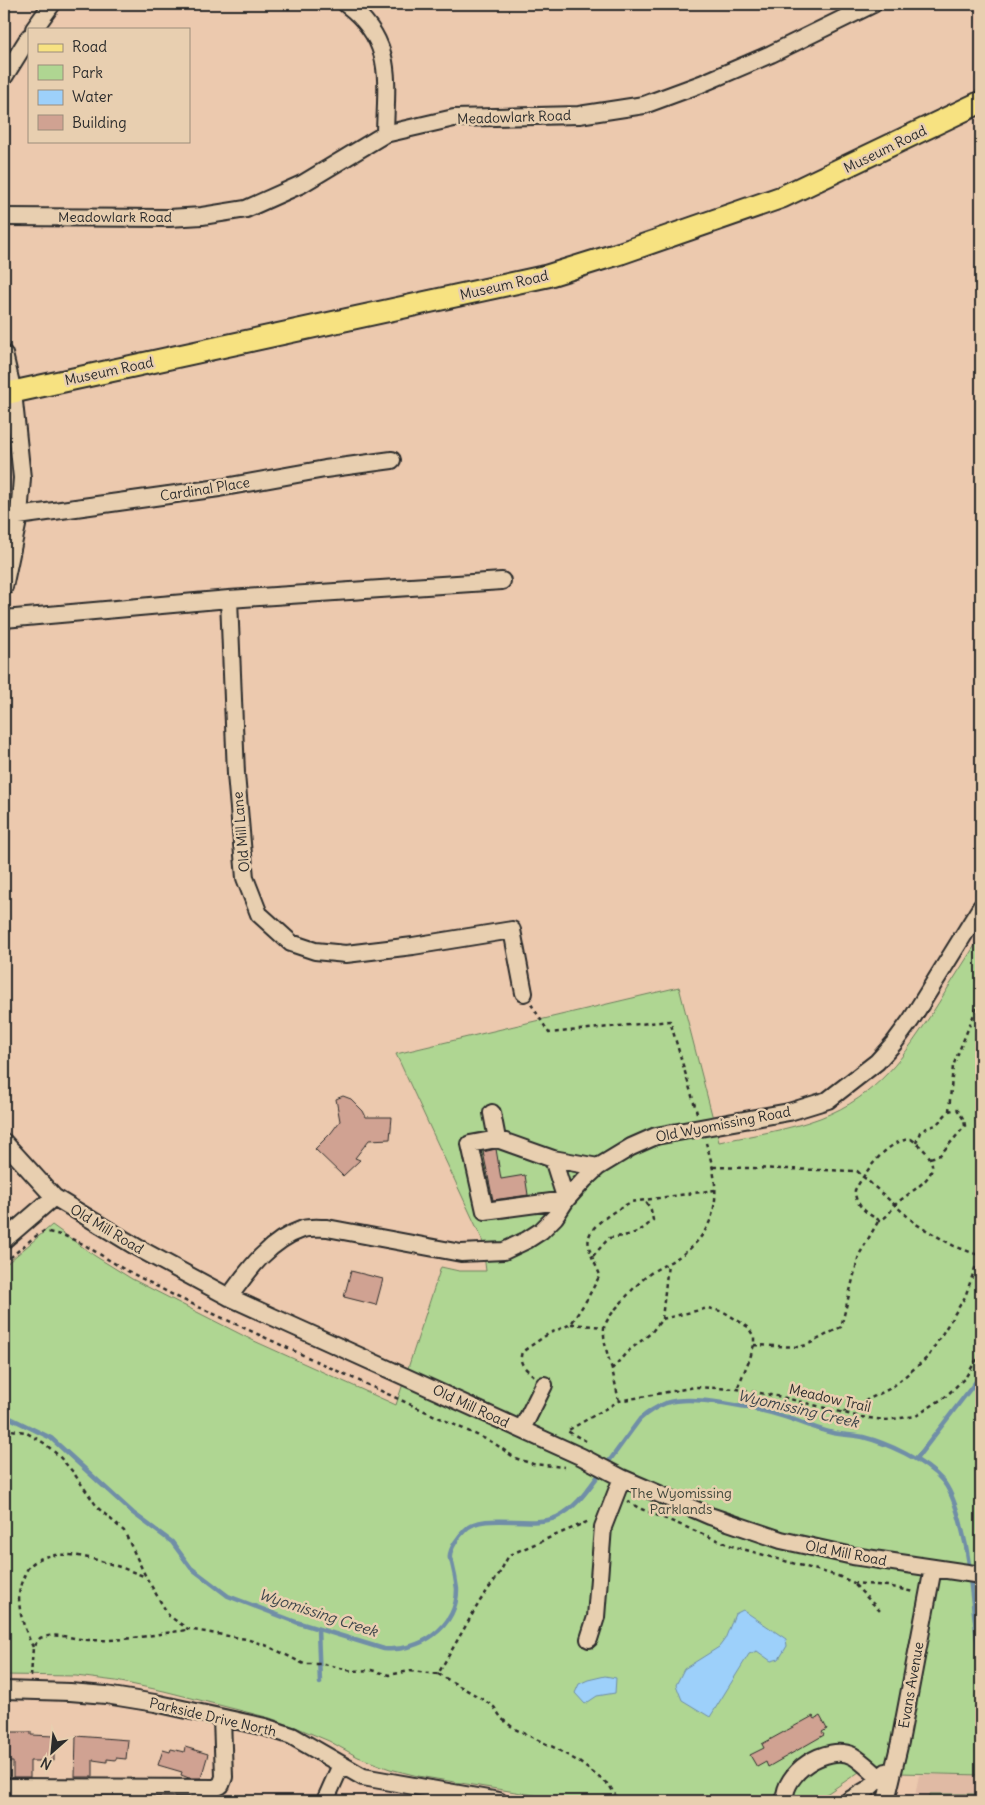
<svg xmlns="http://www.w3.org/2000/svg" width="985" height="1805" font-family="Delius,sans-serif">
  <rect width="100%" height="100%" fill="#ecc9ae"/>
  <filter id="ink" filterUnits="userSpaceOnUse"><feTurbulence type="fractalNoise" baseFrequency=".02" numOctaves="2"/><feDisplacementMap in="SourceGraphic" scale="10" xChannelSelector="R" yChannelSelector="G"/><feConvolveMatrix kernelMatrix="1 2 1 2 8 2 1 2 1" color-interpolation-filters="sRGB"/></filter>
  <g filter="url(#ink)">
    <path fill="#e0baa4" d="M 919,1775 L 981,1775 L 981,1801 L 914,1801 Z"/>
    <path fill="#afd692" stroke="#6d805e" d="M 981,936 L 981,1775 L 859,1772 L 828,1793 L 811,1801 L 570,1801 L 418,1776 L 390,1769 L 358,1757 L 329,1741 L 298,1728 L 270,1718 L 164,1691 L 116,1681 L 76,1676 L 4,1675 L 4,1266 L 52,1225 L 95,1256 L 132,1279 L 252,1340 L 396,1405 L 441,1267 L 459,1271 L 486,1271 L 482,1239 L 396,1054 L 679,987 L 719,1142 C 753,1135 788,1130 820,1118 C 878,1096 904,1057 936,1007 C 951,983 966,959 981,936 Z
      M 930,1794 L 981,1794 L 981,1801 L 929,1801 Z"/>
    <path fill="#9dd0fa" stroke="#6f8ea7" d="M 743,1610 L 786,1639 L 787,1646 L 779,1659 L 771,1661 L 757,1651 L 749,1654 L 710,1717 L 682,1700 L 676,1685 L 684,1669 L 719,1647 L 725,1639 L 735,1614 Z
      M 605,1676 L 616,1678 L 615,1693 L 597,1696 L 585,1704 L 575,1693 L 579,1684 L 588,1680 Z"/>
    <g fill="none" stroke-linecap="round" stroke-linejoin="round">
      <path stroke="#6f8ea7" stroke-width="4.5" d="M 4,1415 L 51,1438 L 133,1513 L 172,1542 L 191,1568 L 228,1596 L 296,1622 L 384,1649 C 419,1652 457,1628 457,1589 C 456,1581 454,1571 452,1563 C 451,1560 449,1559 450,1556 C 450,1548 459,1536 465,1530 C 484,1511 531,1529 557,1517 C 578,1507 590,1486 604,1468 C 616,1452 628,1435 640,1419 C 648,1412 656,1407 666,1403 C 692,1394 755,1408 782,1416 C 799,1421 816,1429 833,1433 C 843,1435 853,1435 863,1437 C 887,1443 926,1461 942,1480 C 957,1496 967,1548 970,1570
        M 917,1458 L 981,1375
        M 970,1578 L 979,1656 L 981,1660
        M 318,1629 L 320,1683"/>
    </g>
    <path fill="#d0a292" stroke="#2b2b2b" d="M 343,1096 L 351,1099 L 363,1111 L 366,1117 L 392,1117 L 390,1139 L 369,1140 L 355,1158 L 360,1160 L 343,1176 L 315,1149 L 331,1133 L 340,1121 L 336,1099 Z
      M 496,1149 L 501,1179 L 525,1175 L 528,1195 L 493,1200 L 483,1152 Z
      M 351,1271 L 383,1279 L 376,1305 L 344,1297 Z
      M 813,1716 L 815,1719 L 820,1716 L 827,1729 L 822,1732 L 824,1735 L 768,1767 L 766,1762 L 757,1767 L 750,1755 L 764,1748 L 762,1744 Z
      M 5,1732 L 31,1732 L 31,1735 L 54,1736 L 54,1761 L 30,1761 L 30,1777 L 13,1777 L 13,1762 L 6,1762 L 6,1760 L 4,1760 Z
      M 76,1736 L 128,1740 L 126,1759 L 116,1758 L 116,1760 L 107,1759 L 107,1762 L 93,1760 L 93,1777 L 75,1777 Z
      M 185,1747 L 208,1754 L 201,1778 L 189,1778 L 181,1775 L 182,1772 L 158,1765 L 163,1750 L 170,1752 L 171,1749 L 184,1752 Z"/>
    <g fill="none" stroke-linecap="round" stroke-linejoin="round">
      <defs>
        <path id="minor" d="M 346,4 C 395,41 386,80 385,134
          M 34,29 L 52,4
          M 4,77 L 29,37
          M 4,217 L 169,218 L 202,216 L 246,209 L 302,184 L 385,134 L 454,118 L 579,115 L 644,105 L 701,84 L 771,54 L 873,4
          M 4,354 L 13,392 L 22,478 L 19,516 L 4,587
          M 4,518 L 219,488 L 325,469 L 392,460
          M 229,599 L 502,581
          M 4,619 L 229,599 L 236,774 L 245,878 L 259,914 L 291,943 L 315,951 L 346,954 L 413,946 L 512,930 L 524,993
          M 492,1113 L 497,1139 L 553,1159 L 566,1200 L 485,1211 L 470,1144 L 497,1139
          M 4,1142 L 54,1197 L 138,1248 L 229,1297 L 582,1457 L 622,1478 L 710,1516 L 781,1540 L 853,1556 L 981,1575
          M 553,1159 L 598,1167
          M 4,1240 L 54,1197
          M 229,1297 C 249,1269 270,1240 303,1229 C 310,1227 319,1228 327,1228 L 461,1253 L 504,1251 L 527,1240 L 541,1231 L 555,1217 L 566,1200 L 584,1180 L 598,1167 L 631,1147 L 656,1136 L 789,1112 L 828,1100 L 877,1062 L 894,1043 L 911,1020 L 981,907
          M 522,1429 L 544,1385
          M 589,1639 L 596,1617 L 603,1527 L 622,1478
          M 4,1690 L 70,1692 L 106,1695 L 155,1703 L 265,1727 L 292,1736 L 363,1777 L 499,1801
          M 4,1787 L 215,1788 L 221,1785 L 224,1777 L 222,1718
          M 325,1801 L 341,1765
          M 785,1801 C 782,1773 827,1743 853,1756 C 862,1761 871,1771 880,1778
          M 848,1801 L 868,1789 L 886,1772
          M 886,1801 L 900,1742 L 933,1568"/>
        <path id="major" d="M 4,394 L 547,276 L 621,253 L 782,197 L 981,102"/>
      </defs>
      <use href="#minor" stroke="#2b2b2b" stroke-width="20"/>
      <use href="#major" stroke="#2b2b2b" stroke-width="25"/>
      <path stroke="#2b2b2b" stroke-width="2.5" stroke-dasharray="4 4" stroke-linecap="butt" d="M 531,1004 L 549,1033 L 670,1021 L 697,1113
        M 949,1111 L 953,1066 L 981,997
        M 911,1139 C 951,1168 927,1180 898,1202 C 891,1208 889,1218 879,1220 C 867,1214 854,1204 855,1190 C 866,1171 887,1140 911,1139 Z
        M 916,1143 L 920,1132 L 927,1128 L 936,1125 L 949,1111 L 957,1109 L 964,1120 L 965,1126 L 940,1155 L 930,1158
        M 713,1167 L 857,1171 L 916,1224 L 954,1246 L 981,1256
        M 593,1256 L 609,1238 C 629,1235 638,1235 653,1220 L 651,1210 L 645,1200
        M 4,1263 L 33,1238 L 44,1231 L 65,1236 L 83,1244 L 122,1268 L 177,1297 L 494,1443 L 515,1458 L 533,1464 L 564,1467
        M 662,1319 L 668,1264
        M 571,1324 L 604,1327
        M 754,1345 L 799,1347 L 807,1345 L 841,1327 L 859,1255 L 879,1220
        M 612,1369 C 608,1357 603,1341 604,1328 C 606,1320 615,1309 621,1303 C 629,1293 638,1283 648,1275 C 660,1266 675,1261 687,1251 C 723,1221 719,1184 706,1143
        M 534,1376 C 525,1368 518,1364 522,1352 L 548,1334 L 571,1324 L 586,1301 L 600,1275 C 596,1265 586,1248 589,1237 C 592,1223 620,1208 631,1202 L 715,1190
        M 619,1401 L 612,1369 L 627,1352 L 651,1333 L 662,1319 L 708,1308 L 724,1312 L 748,1327 L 754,1337 L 754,1345 L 750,1358 L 737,1389
        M 843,1412 L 891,1388 L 928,1357 L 965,1297 L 979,1257 L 981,1238
        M 4,1429 L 25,1432 L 44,1443 L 58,1455 L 73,1472 L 98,1508 L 124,1531 L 146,1577 L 169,1616 L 188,1629 L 246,1639 L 268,1646 L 304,1664 L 324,1664 L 352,1671 L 371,1670 L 389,1675 L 410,1671 L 438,1674 L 480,1601 L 499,1574 L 509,1555 L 589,1521
        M 586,1441 L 567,1431 L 619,1401 L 695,1387 L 737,1389 L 782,1397 L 860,1417 L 886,1420 L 916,1416 L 945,1397 L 965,1378 L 981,1353
        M 627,1501 L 639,1508 L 732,1546 L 838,1576 L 854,1583 L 888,1586 L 913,1592
        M 855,1585 L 880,1611
        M 33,1647 C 24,1629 14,1602 22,1581 C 24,1577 26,1570 29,1567 C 53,1539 118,1566 146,1577
        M 438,1674 L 479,1697 L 494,1707 L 502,1719 L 515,1729 L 555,1748 L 579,1762 L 609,1785 L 619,1801
        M 31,1677 L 33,1647 L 40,1638 C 59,1632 71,1639 90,1640 C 122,1642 155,1634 187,1630"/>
      <use href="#minor" stroke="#e8cfb0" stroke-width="16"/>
      <use href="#major" stroke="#f7e281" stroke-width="21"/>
    </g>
  </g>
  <g text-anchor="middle" stroke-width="5" stroke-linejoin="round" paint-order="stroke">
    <g font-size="14" fill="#2b2b2b" stroke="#e8cfb0">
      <text transform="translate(514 117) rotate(-2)" y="5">Meadowlark Road</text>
      <text transform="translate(885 149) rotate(-26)" y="5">Museum Road</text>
      <text x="115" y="222">Meadowlark Road</text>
      <text transform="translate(504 285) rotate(-13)" y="5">Museum Road</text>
      <text transform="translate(109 371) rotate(-12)" y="5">Museum Road</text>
      <text transform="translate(205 489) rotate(-9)" y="5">Cardinal Place</text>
      <text transform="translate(241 832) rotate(-95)" y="5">Old Mill Lane</text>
      <text transform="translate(723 1124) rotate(-11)" y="5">Old Wyomissing Road</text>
      <text transform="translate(107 1229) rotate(31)" y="5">Old Mill Road</text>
      <text transform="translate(830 1398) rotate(13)" y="5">Meadow Trail</text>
      <text transform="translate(471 1406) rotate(25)" y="5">Old Mill Road</text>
      <text transform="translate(846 1553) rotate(11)" y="5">Old Mill Road</text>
      <text transform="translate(911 1685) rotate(-80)" y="5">Evans Avenue</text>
      <text transform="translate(213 1717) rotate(13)" y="5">Parkside Drive North</text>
    </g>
    <g font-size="14" fill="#3f453a" stroke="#e8cfb0">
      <text x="681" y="1498">The Wyomissing<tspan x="681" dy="16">Parklands</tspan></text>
    </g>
    <g font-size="15" font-style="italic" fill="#3c444a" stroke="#e8cfb0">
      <text transform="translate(798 1409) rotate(13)" y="5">Wyomissing Creek</text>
      <text transform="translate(318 1613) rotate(18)" y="5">Wyomissing Creek</text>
    </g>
  </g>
  <rect width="985" height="1805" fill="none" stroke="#e8cfb0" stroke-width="20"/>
  <rect x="10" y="10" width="965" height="1785" fill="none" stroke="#2b2b2b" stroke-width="2" filter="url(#ink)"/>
  <rect x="28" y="28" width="162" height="115" fill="#e8cfb0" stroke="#9c8d7b"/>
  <rect x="38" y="44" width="25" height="8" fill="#f7e281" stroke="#9c8d7b"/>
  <text x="72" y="52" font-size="15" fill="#2b2b2b">Road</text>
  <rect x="38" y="65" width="25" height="15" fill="#afd692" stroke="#9c8d7b"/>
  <text x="72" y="78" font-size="15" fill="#2b2b2b">Park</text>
  <rect x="38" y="90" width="25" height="15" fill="#9dd0fa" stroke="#9c8d7b"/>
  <text x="72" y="102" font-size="15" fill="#2b2b2b">Water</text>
  <rect x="38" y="115" width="25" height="15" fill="#d0a292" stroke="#9c8d7b"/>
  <text x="72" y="128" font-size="15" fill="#2b2b2b">Building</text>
  <g transform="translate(52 1752) rotate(207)" stroke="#e8cfb0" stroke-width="4" paint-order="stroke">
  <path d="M0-4L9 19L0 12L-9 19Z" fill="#2b2b2b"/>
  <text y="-8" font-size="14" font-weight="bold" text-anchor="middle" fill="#2b2b2b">N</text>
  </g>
</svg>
